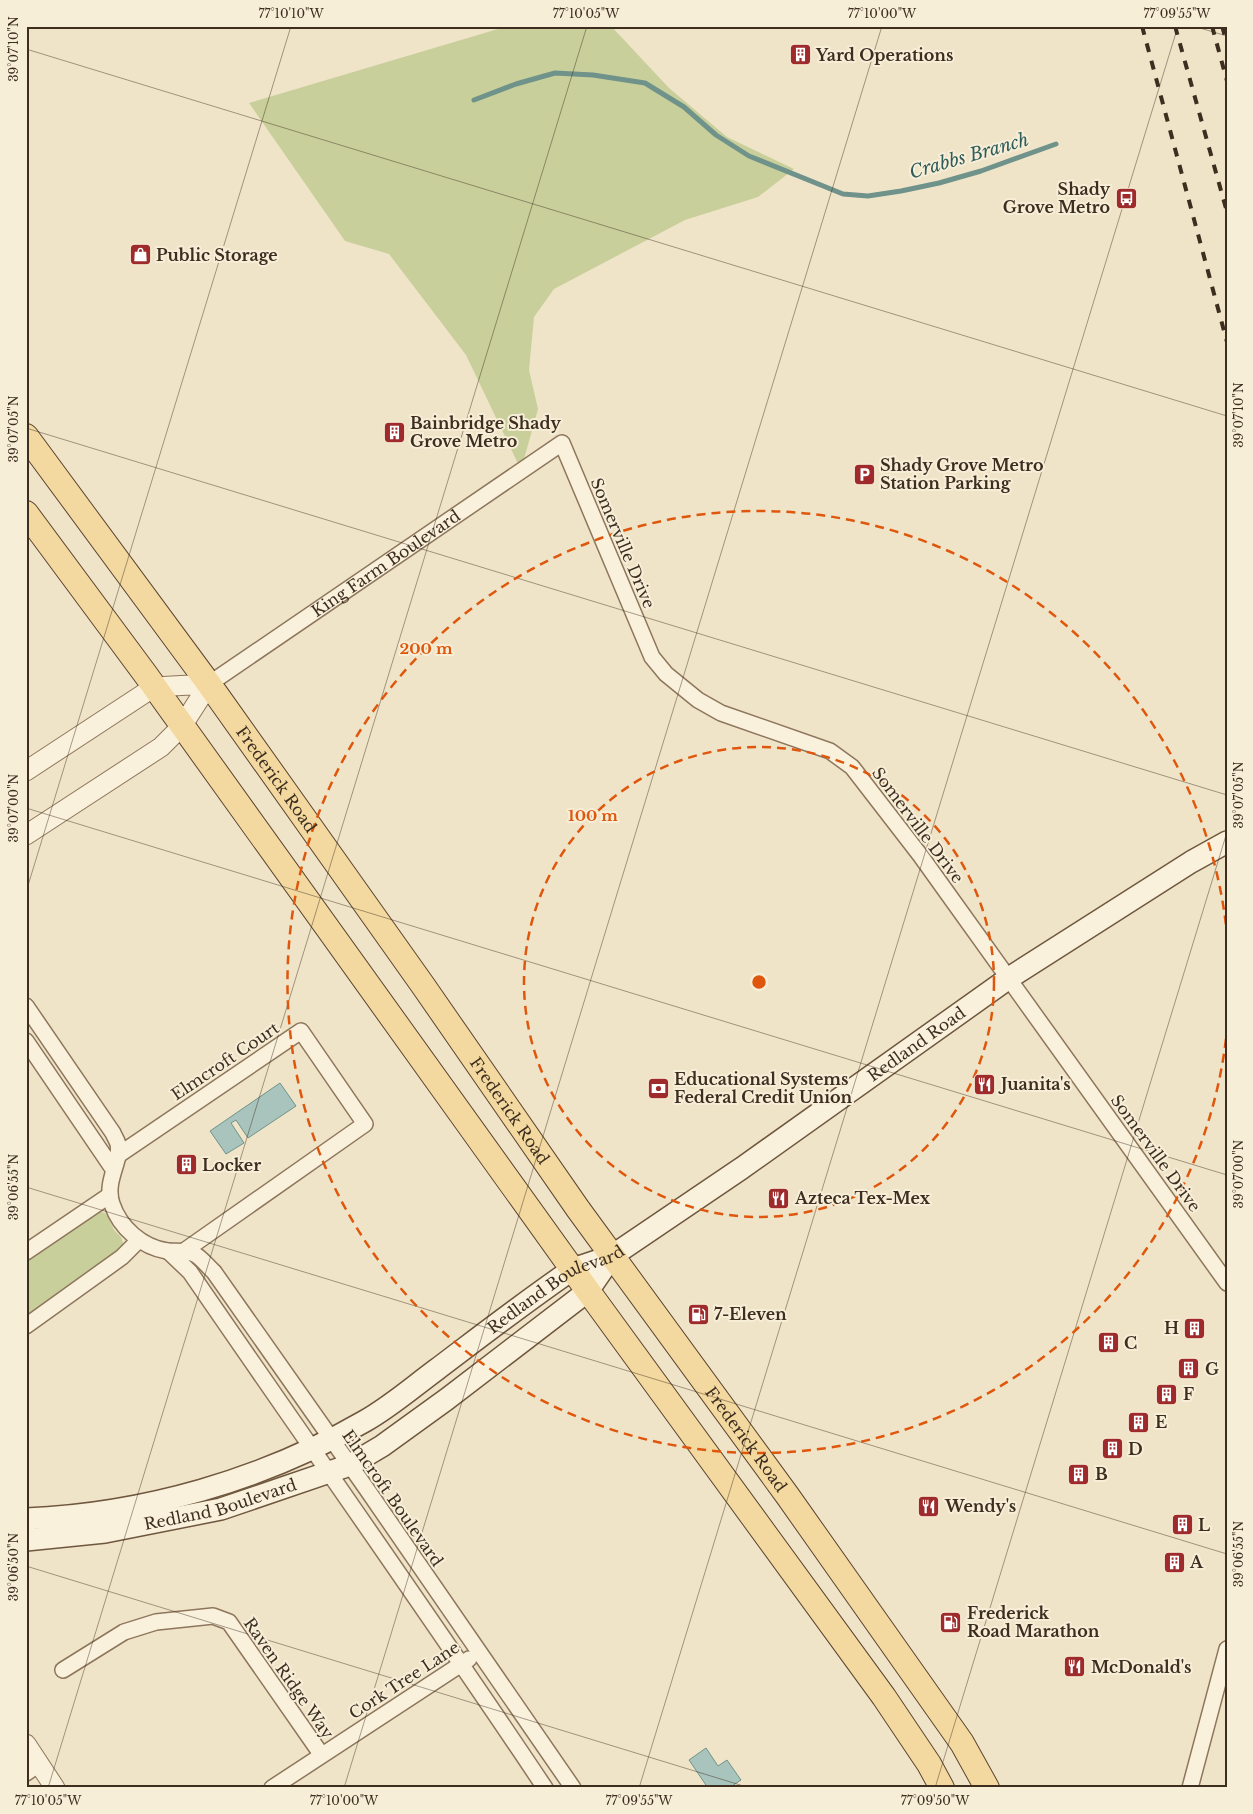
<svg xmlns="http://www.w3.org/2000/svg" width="1253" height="1814" viewBox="0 0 1253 1814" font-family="'Libre Baskerville',serif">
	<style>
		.green { fill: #c9cf9b }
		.water { fill: #a9c4bc; stroke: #6f938a }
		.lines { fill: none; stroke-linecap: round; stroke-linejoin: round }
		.stream { stroke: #6f938a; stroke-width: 5 }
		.minor-casing { stroke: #8d765c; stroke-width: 18 }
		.tertiary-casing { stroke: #8d765c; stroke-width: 21 }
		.secondary-casing { stroke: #6f573f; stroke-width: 24 }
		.primary-casing { stroke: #5b4430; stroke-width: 26 }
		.minor { stroke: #faf1dc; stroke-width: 15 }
		.tertiary { stroke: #faf1dc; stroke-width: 19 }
		.secondary { stroke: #faf1dc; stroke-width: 21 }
		.primary { stroke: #f3d9a0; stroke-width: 24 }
		.rail { stroke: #3d2e20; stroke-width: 4; stroke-dasharray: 9 9; stroke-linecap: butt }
		.ticks { fill: none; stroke: #3d2e20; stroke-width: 1; stroke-opacity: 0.45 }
		.ring { fill: none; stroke: #df570d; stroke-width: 2.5; stroke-dasharray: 9 6 }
		.labels { text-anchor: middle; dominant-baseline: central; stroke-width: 4; stroke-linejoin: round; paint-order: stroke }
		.poi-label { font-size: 16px; font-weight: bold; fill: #3d2e20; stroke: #f7eed8; text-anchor: start }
		.street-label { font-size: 16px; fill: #3d2e20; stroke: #f7eed8 }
		.water-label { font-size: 18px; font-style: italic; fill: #2f5d5a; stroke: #f7eed8 }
		.centre { fill: #df570d; stroke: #f7eed8; stroke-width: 2.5 }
		.ring-label { font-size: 15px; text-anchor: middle; font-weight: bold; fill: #df570d; stroke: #f7eed8; stroke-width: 4; stroke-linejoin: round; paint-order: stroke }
		.neatline { fill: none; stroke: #3d2e20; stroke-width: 2 }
		.ticks-label { font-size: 12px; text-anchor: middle; fill: #3d2e20 }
	</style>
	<rect width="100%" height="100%" fill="#f0e4c8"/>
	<path class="green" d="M508 26H611L669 88 727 137 794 169 758 197 685 220 554 289 534 317 529 370 538 409 521 470 466 355 389 254 345 241 249 103Z
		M98 1211 105 1213 108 1217 114 1230 121 1237 123 1243V1248L26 1317V1259Z"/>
	<path class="water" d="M280 1083 296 1106 248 1138 236 1120 231 1123 244 1143 226 1154 210 1131Z
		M706 1748 718 1766 727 1760 741 1780 732 1786 733 1788H708L689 1760Z"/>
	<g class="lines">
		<path class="stream" d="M474 100 516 84 555 73 593 75 645 83 684 107 716 135 749 156 843 194 868 196 901 191 939 183 981 171 1056 144"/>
		<defs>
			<g id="minor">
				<path id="s1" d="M209 684 562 443 652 657 666 674 698 700 721 713 830 751 852 767 920 855 1227 1283"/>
				<path d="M26 1006 113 1133C114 1136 117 1140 118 1144 122 1161 104 1181 112 1204 120 1228 142 1247 167 1251 176 1252 185 1250 194 1254 201 1257 208 1267 214 1272L366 1488 573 1788"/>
				<path d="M26 1041 113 1169"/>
				<path d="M117 1156 301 1031 365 1124 184 1251"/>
				<path d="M168 1251 190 1272C308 1444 429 1614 545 1788"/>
				<path d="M26 1252 110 1195"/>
				<path d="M26 1326 122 1257 139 1240"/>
				<path d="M63 1670 124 1632 156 1622 213 1616 229 1622 321 1754"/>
				<path d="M26 1773 39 1764"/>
				<path d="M272 1788 469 1659"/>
				<path d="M1190 1788 1227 1649"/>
			</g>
			<path id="tertiary" d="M26 771 154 687 209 684
				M26 835 161 747 182 726 209 684
				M26 1744 55 1788"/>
			<g id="secondary">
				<path id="s2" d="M26 1519C144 1514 263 1480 365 1421 390 1407 413 1387 436 1370 481 1336 526 1301 573 1269L612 1256 742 1168 1009 978 1191 862 1227 842"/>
				<path id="s3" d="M26 1540 105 1532 221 1509 350 1465 382 1446 447 1399 588 1291 612 1256"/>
			</g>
			<g id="primary">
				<path id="s4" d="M26 436 209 684 422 984 578 1209 787 1495 962 1743 987 1788"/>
				<path d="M26 513 146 675 588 1291 884 1697 929 1764 942 1788"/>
			</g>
		</defs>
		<use href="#minor" class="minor-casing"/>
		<use href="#tertiary" class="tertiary-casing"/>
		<use href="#secondary" class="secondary-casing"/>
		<use href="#primary" class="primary-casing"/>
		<use href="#minor" class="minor"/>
		<use href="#tertiary" class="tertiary"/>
		<use href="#secondary" class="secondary"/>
		<use href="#primary" class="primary"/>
		<path class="rail" d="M1142 26 1227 342
			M1175 26 1227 212
			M1212 26 1227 81
			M1222 26 1227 43"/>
	</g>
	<path class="ticks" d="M1193 26 1227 36M26 49 1227 416M26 428 1227 795M26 808 1227 1175M26 892 291 26M26 1187 1227 1554M26 1566 750 1788M48 1788 587 26M344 1788 882 26M639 1788 1178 26M935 1788 1227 832"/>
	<g class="ring">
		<circle cx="759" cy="982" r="235"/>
		<path d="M1226 1039A471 471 0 1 1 1226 925"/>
	</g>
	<defs>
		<symbol id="building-square" viewBox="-11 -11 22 22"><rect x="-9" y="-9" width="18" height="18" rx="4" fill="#9e2a2b" stroke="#f7eed8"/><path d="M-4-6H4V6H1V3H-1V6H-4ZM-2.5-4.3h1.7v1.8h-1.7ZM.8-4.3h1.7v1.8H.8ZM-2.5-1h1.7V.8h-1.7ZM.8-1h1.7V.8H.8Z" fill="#fff"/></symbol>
		<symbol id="bus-square" viewBox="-11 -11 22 22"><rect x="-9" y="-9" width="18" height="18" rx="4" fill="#9e2a2b" stroke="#f7eed8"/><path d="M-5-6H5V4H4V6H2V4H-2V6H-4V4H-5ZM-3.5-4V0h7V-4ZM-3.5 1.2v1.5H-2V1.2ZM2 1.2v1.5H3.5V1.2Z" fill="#fff"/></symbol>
		<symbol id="shop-square" viewBox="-11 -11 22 22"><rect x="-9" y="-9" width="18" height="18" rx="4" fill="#9e2a2b" stroke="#f7eed8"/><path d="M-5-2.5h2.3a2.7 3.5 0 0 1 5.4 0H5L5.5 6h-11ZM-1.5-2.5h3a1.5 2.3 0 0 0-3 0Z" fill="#fff"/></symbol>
		<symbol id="parking-square" viewBox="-11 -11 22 22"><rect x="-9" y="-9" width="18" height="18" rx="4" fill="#9e2a2b" stroke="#f7eed8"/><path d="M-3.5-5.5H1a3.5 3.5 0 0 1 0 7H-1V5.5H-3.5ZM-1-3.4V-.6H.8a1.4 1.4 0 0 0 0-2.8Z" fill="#fff"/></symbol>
		<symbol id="restaurant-square" viewBox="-11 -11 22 22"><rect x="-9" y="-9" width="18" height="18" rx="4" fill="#9e2a2b" stroke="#f7eed8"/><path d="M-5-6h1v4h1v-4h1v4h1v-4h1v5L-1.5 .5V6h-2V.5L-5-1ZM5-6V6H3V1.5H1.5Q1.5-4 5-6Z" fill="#fff"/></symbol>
		<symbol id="bank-square" viewBox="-11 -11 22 22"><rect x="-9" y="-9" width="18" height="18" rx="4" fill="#9e2a2b" stroke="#f7eed8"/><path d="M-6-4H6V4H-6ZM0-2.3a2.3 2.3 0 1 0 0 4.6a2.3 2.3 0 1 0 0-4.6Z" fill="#fff"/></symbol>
		<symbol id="fuel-square" viewBox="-11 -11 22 22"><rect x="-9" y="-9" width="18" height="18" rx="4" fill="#9e2a2b" stroke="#f7eed8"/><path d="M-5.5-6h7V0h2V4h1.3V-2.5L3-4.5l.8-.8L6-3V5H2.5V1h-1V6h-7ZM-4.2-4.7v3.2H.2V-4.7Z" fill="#fff"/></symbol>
	</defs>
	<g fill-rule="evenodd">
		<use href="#building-square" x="788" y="42" width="25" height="25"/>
		<use href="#bus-square" x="1114" y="186" width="25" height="25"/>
		<use href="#shop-square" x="128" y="242" width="25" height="25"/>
		<use href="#building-square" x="382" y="420" width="25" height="25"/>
		<use href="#parking-square" x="852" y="462" width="25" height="25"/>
		<use href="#restaurant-square" x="972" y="1072" width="25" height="25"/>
		<use href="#bank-square" x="646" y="1076" width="25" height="25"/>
		<use href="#building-square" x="174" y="1152" width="25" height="25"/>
		<use href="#restaurant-square" x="766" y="1186" width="25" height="25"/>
		<use href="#fuel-square" x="686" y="1302" width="25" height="25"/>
		<use href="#building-square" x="1182" y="1316" width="25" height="25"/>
		<use href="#building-square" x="1096" y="1330" width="25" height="25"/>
		<use href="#building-square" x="1176" y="1356" width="25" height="25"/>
		<use href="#building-square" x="1154" y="1382" width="25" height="25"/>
		<use href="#building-square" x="1126" y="1410" width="25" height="25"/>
		<use href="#building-square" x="1100" y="1436" width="25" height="25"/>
		<use href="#building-square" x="1066" y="1462" width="25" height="25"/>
		<use href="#restaurant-square" x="916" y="1494" width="25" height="25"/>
		<use href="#building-square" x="1170" y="1512" width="25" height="25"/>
		<use href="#building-square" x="1162" y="1550" width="25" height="25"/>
		<use href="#fuel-square" x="938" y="1610" width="25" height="25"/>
		<use href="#restaurant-square" x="1062" y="1654" width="25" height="25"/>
	</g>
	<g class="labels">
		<g class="poi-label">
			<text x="816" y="55">Yard Operations</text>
			<text x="1110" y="189" text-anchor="end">Shady<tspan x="1110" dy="18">Grove Metro</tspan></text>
			<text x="156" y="255">Public Storage</text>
			<text x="410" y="423">Bainbridge Shady<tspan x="410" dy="18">Grove Metro</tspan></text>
			<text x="880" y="465">Shady Grove Metro<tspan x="880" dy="18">Station Parking</tspan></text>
			<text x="674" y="1079">Educational Systems<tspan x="674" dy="18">Federal Credit Union</tspan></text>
			<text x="1001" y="1084">Juanita's</text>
			<text x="202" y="1165">Locker</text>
			<text x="795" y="1198">Azteca Tex-Mex</text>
			<text x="714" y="1314">7-Eleven</text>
			<text x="1179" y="1328" text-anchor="end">H</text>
			<text x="1124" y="1343">C</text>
			<text x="1205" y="1369">G</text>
			<text x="1183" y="1394">F</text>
			<text x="1155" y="1422">E</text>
			<text x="1128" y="1449">D</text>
			<text x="1095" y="1474">B</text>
			<text x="945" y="1506">Wendy's</text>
			<text x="1198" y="1525">L</text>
			<text x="1190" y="1562">A</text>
			<text x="967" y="1613">Frederick<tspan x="967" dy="18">Road Marathon</tspan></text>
			<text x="1091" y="1667">McDonald's</text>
		</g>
		<g class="street-label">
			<text transform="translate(623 543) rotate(67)">Somerville Drive</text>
			<text stroke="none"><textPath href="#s1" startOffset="214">King Farm Boulevard</textPath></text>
			<text stroke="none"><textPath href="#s4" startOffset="425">Frederick Road</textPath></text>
			<text transform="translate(918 825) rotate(53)">Somerville Drive</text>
			<text stroke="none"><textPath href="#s2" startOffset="1026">Redland Road</textPath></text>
			<text transform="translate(225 1061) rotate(-34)">Elmcroft Court</text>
			<text stroke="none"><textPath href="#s4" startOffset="830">Frederick Road</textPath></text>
			<text transform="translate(1156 1153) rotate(54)">Somerville Drive</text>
			<text stroke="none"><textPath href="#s2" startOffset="589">Redland Boulevard</textPath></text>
			<text stroke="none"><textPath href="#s4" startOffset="1235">Frederick Road</textPath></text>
			<text transform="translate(393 1498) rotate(55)">Elmcroft Boulevard</text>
			<text stroke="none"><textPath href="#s3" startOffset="198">Redland Boulevard</textPath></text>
			<text transform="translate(289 1678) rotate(55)">Raven Ridge Way</text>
			<text transform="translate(404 1680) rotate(-33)">Cork Tree Lane</text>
		</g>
		<g class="water-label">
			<text transform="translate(969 156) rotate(-16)">Crabbs Branch</text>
		</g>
	</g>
	<circle cx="759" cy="982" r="8" class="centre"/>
	<g class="ring-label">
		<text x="426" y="654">200 m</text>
		<text x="593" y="821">100 m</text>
	</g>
	<rect width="1253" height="1814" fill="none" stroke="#f7eed8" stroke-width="55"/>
	<rect x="28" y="28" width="1198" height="1758" class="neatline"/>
	<g class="ticks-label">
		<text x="291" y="18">77°10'10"W</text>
		<text x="586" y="18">77°10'05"W</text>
		<text x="882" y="18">77°10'00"W</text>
		<text x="1177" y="18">77°09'55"W</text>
		<text transform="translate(14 49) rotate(-90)" y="4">39°07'10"N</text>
		<text transform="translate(1239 415) rotate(-90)" y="4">39°07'10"N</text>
		<text transform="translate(14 429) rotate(-90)" y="4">39°07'05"N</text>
		<text transform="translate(1239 795) rotate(-90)" y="4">39°07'05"N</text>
		<text transform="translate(14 808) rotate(-90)" y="4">39°07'00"N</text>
		<text transform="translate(1239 1174) rotate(-90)" y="4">39°07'00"N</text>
		<text transform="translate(14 1187) rotate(-90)" y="4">39°06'55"N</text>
		<text transform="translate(1239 1554) rotate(-90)" y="4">39°06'55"N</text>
		<text transform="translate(14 1567) rotate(-90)" y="4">39°06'50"N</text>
		<text x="48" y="1805">77°10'05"W</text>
		<text x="344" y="1805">77°10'00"W</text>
		<text x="639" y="1805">77°09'55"W</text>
		<text x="935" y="1805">77°09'50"W</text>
	</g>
</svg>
